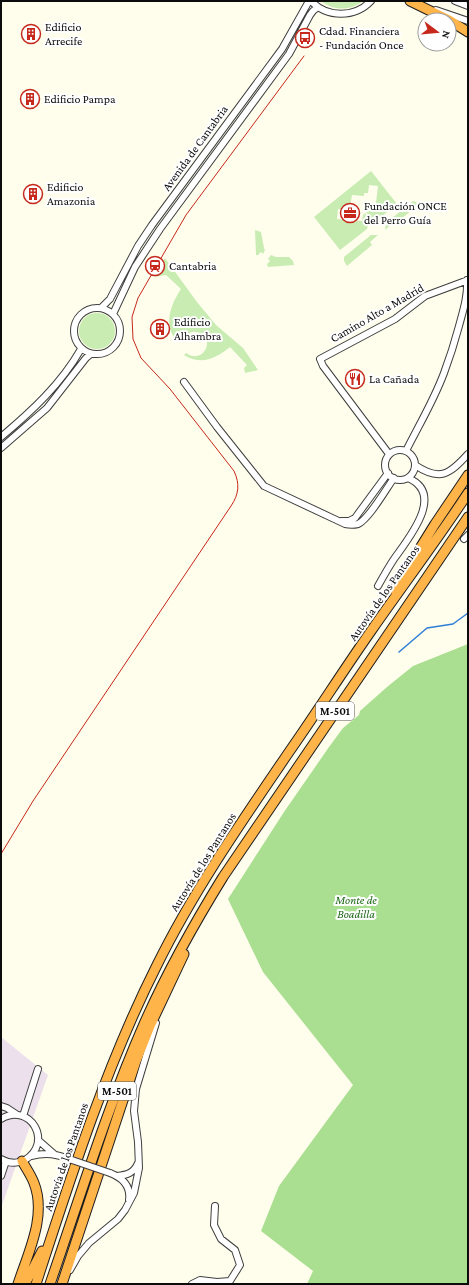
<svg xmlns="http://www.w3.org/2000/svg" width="469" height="1285" viewBox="0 0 469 1285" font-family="'Crimson Pro',serif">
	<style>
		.industrial { fill: #ece0ec }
		.green { fill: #c9ecb3 }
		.forest { fill: #aade91 }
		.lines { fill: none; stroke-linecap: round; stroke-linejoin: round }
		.stream { stroke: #2e7ed7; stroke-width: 1.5 }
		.minor-casing { stroke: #3f3f3f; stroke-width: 8 }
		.highway-casing { stroke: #1d1d1d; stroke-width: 11 }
		.minor { stroke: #fff; stroke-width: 6 }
		.highway { stroke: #ffb44a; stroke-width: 9 }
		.tram { stroke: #c6281b; stroke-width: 1 }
		.minor-bridge-casing { stroke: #3f3f3f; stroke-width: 8; stroke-linecap: butt }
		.minor-bridge { stroke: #fff; stroke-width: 6 }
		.labels { text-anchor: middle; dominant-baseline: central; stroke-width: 4; stroke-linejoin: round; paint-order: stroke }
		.shield { fill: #fff; stroke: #555; stroke-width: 1 }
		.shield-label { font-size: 11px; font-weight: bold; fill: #0c0c0c }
		.poi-label { font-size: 12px; fill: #0c0c0c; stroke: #fff; text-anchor: start }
		.street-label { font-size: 12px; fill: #0c0c0c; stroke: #fff }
		.park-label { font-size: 12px; font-style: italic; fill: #1f6818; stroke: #fff }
	</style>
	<rect width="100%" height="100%" fill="#fffeec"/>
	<path class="industrial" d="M1 1037 48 1075 1 1208Z"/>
	<path class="green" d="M321 1H363C351 11 333 11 321 1Z
		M371 171 397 204 381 217 376 216 371 218 366 212 368 210 375 211 378 186 369 185 368 193H364V196L352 195 350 207H347L346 210 338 209 337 219 362 221 363 215 365 213 369 219 367 229 340 250 314 217Z
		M413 201 416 202 418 205 395 224 393 223 385 230 386 223Z
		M255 230 261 232 264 248 265 250 263 254 261 252 258 255H256Z
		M371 235H378L370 242 372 245 347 266 344 261V257Z
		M271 255 276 257H289L293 261 294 265 268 267 267 264 270 261 268 259Z
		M165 258 197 302 216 325 243 348 258 370 245 373 244 368 247 365 230 347C216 358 202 366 184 355L186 353C205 366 217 335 196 332 189 331 187 336 184 341L178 337 176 340C163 324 171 304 181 289L166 275 154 277Z
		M79 331a18 18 0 1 1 36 0a18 18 0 1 1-36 0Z"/>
	<path class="forest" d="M468 644V1284H307L313 1271 261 1231 279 1186 353 1085 263 972 228 899 284 812 329 747 343 728 359 715 360 711 387 687 413 666Z"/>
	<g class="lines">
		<path class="stream" d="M399 652 427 628 453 624 468 613"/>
		<defs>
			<path id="minor" d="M311 1C327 18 355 18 371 1
				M455 1 468 6
				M436 10 468 21
				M74 331a23 23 0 1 1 46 0a23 23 0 1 1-46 0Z
				M101 308 110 299 138 246 152 225 282 49 309 1
				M113 314 135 267 160 229 289 54 310 15 313 11 318 7
				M184 382 217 427 264 486 345 524C350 525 354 525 358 524 369 519 386 489 394 478
				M1 437C32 411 61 384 81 349
				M1 448 47 408 86 358 91 354
				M385 465a15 15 0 1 1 30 0a15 15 0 1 1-30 0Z
				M406 451C419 425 434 400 444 373 450 357 455 341 459 326 463 311 468 296 467 280
				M389 454 323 366 320 359 395 319 425 296 468 280
				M415 465C440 482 450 474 468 454
				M341 521H349L355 518 388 473
				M464 539 468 535
				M378 586C383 577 388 568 394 559 408 539 446 494 408 478
				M1 1106 7 1108 16 1114
				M23 1116 38 1069
				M1 1119C30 1102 54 1142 25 1160 17 1164 8 1163 1 1159
				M38 1140 54 1154
				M31 1156C47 1152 56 1154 72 1160
				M110 1173C123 1178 131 1186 129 1200
				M1 1176 6 1161
				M117 1176C127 1175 134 1173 138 1163
				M70 1270 78 1256 89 1243 118 1219 125 1210 134 1193 139 1168 138 1142 134 1111 136 1089 156 1023
				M192 1284 200 1280 217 1282 230 1281 240 1265 235 1250 221 1239 214 1225 215 1206"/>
			<path id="highway" d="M410 1 449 20 468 32
				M394 590 435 524 468 475
				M18 1284C28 1253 47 1216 34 1183 31 1175 26 1168 22 1161
				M25 1284 42 1251
				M36 1284C71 1176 106 1066 157 965 194 890 242 821 289 752 317 712 343 671 371 631 403 585 437 540 468 493
				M50 1284C80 1197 107 1108 144 1024 167 972 194 924 223 877L468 517
				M62 1284 136 1061 150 1026 184 954"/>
		</defs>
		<use href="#minor" class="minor-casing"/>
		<use href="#highway" class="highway-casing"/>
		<use href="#minor" class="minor"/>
		<use href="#highway" class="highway"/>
		<path class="tram" d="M1 854 33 801 231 506C239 494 240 484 234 471L170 389 141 358 133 339 132 317 138 298 186 215 304 56"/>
		<defs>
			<path id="minor-bridge" d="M72 1160 110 1173"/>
		</defs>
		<use href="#minor-bridge" class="minor-bridge-casing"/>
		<use href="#minor-bridge" class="minor-bridge"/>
	</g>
	<defs>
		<symbol id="building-ring" viewBox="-11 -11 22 22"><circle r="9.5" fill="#fff" stroke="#c6281b" stroke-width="1.5"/><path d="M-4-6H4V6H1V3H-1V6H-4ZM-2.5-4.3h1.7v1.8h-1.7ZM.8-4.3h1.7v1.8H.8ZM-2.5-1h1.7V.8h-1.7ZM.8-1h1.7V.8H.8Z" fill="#c6281b"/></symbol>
		<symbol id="bus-ring" viewBox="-11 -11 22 22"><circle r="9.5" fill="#fff" stroke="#c6281b" stroke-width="1.5"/><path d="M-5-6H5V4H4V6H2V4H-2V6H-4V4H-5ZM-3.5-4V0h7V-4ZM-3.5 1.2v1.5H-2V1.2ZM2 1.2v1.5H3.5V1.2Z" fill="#c6281b"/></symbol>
		<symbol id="office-ring" viewBox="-11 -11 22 22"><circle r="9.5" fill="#fff" stroke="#c6281b" stroke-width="1.5"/><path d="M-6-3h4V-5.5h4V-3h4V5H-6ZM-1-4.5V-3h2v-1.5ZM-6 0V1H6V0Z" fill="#c6281b"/></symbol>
		<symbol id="station-ring" viewBox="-11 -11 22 22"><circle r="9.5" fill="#fff" stroke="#c6281b" stroke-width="1.5"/><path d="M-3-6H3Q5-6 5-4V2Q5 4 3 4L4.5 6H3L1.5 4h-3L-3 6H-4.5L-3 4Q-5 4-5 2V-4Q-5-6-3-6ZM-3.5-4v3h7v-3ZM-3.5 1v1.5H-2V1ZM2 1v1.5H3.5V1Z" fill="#c6281b"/></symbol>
		<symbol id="restaurant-ring" viewBox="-11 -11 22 22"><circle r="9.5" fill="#fff" stroke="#c6281b" stroke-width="1.5"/><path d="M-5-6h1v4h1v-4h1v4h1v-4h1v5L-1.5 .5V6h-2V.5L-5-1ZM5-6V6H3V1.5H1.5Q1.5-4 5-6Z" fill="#c6281b"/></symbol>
	</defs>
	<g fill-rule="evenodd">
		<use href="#building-ring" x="20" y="23" width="22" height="22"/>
		<use href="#bus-ring" x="294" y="27" width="22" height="22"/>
		<use href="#building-ring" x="19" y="88" width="22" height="22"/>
		<use href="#building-ring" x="22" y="183" width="22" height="22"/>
		<use href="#office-ring" x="339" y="202" width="22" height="22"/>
		<use href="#station-ring" x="144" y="255" width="22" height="22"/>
		<use href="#building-ring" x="149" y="318" width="22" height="22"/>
		<use href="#restaurant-ring" x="344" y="368" width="22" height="22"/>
	</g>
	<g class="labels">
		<g class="shield">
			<rect x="316" y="702" width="38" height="18" rx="3"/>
			<rect x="98" y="1082" width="38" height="18" rx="3"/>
		</g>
		<g class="shield-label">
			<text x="335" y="711">M-501</text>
			<text x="117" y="1091">M-501</text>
		</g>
		<g class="poi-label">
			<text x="45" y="27">Edificio<tspan x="45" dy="14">Arrecife</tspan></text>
			<text x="319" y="31">Cdad. Financiera<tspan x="319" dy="14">- Fundación Once</tspan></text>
			<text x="44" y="99">Edificio Pampa</text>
			<text x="47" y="187">Edificio<tspan x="47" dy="14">Amazonia</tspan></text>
			<text x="364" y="206">Fundación ONCE<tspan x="364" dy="14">del Perro Guía</tspan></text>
			<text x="169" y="266">Cantabria</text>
			<text x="174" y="322">Edificio<tspan x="174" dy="14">Alhambra</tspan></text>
			<text x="369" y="379">La Cañada</text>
		</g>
		<g class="street-label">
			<text transform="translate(195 148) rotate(-54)">Avenida de Cantabria</text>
			<text transform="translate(377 313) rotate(-30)">Camino Alto a Madrid</text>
			<text transform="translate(384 593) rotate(-55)">Autovía de los Pantanos</text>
			<text transform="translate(203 862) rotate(-58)">Autovía de los Pantanos</text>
			<text transform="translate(66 1157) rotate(-71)">Autovía de los Pantanos</text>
		</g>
		<g class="park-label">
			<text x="356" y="900">Monte de<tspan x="356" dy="14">Boadilla</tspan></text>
		</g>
	</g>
	<rect width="469" height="1285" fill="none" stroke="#0c0c0c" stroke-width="4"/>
	<g transform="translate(437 32) rotate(106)"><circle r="19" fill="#ffffff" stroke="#9e9e9e"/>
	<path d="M0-3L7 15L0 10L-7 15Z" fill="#c6281b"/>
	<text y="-6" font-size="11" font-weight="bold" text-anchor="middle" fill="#0c0c0c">N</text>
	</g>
</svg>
